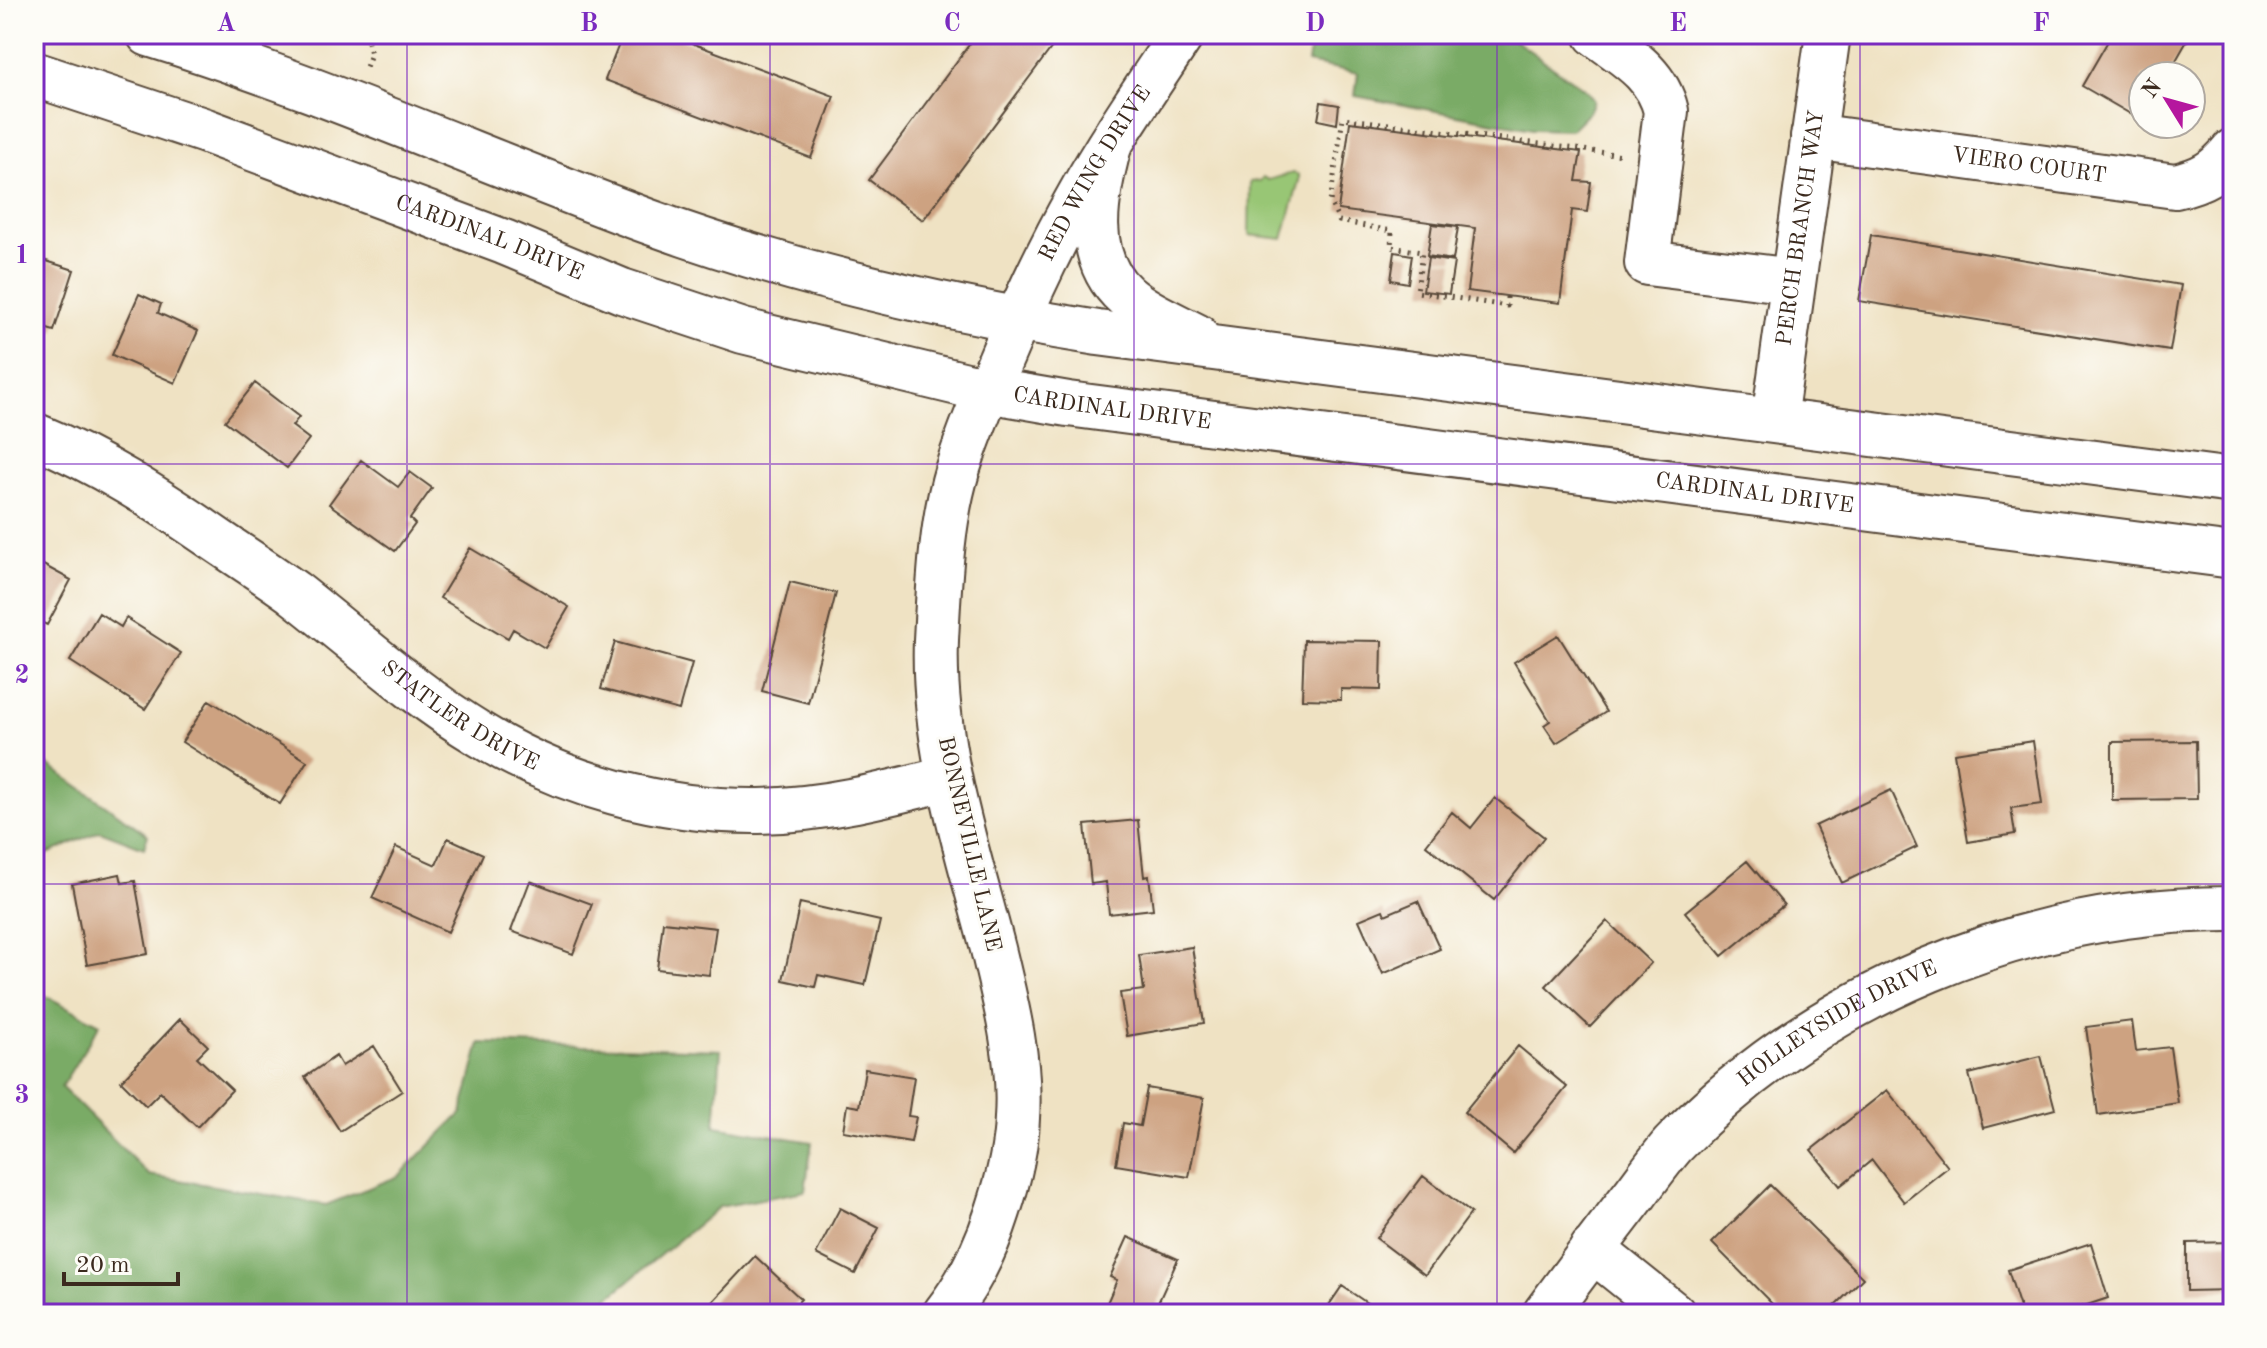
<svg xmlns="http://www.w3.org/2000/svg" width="2267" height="1348" viewBox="0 0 2267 1348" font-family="'Old Standard TT',serif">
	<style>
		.green { fill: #98c675; stroke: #6a784a; stroke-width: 2 }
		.forest { fill: #7aab66; stroke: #5a6a42; stroke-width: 2 }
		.building { fill: #cda281 }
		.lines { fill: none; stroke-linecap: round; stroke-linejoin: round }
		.minor-casing { stroke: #564637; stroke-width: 48 }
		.major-casing { stroke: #564637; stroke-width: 48 }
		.path { stroke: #564637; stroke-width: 5; stroke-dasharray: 2 6; stroke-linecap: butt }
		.minor { stroke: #fff; stroke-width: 44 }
		.major { stroke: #fff; stroke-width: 44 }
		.grid { fill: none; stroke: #7b2cbf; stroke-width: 2; stroke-opacity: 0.55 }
		.labels { text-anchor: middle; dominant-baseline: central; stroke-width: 6; stroke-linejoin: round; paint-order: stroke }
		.street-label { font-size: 22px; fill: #3b2a1e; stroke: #fdfcf7 }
		.neatline { fill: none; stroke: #7b2cbf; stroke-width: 3 }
		.grid-label { font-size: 26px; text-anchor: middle; font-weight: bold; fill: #7b2cbf }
	</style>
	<rect width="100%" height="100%" fill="#fdfcf7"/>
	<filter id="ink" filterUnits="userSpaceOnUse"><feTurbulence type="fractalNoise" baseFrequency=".0125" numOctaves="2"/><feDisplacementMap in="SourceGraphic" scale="16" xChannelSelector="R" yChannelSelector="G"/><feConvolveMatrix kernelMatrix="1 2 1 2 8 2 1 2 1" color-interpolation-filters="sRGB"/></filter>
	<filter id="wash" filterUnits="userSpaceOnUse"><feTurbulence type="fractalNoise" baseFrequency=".006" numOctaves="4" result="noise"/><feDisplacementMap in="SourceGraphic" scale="32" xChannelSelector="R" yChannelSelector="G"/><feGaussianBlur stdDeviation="1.8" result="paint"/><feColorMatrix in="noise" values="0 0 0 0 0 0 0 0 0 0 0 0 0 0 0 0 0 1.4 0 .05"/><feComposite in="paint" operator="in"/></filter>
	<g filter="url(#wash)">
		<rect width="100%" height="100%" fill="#efe2c3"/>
		<path class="green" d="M1293 173 1299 175V181L1283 239 1249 235 1250 182 1260 181 1263 177 1268 180Z"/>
		<path class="forest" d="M1312 34H1506L1587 91 1594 101 1589 112 1571 130 1532 129 1355 96 1358 73 1308 63Z
			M34 755 148 835 144 848 100 831 34 860Z
			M34 982 36 991 100 1024 61 1087 149 1175 326 1205 399 1176 462 1113 480 1043 721 1050 715 1126 812 1142 805 1191 719 1207 603 1302 592 1314H44L34 1274Z"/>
		<g id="blocks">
			<path class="building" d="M623 34H667L834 96 811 158 605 80Z
				M977 34H1043L1055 43 923 220 869 180Z
				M2112 34H2191L2167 76H2143L2141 120 2082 86Z
				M1321 102 1339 105 1337 124 1318 120Z
				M1350 122 1581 152 1576 181 1591 182 1587 212 1572 210 1560 303 1467 291 1475 228 1338 210Z
				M1432 224 1458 227 1453 260 1427 256Z
				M1871 235 2181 285 2170 351 1859 301Z
				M1395 252 1412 255 1408 283 1391 280Z
				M34 257 74 270 54 331 34 325Z
				M1428 258 1454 262 1449 294 1423 291Z
				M139 294 161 304 158 313 198 331 175 383 112 355Z
				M255 383 299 417 292 426 309 439 287 468 225 421Z
				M361 460 398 487 410 472 432 488 410 519 415 524 395 551 329 504Z
				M470 548 569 607 545 648 513 629 508 638 440 598Z
				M34 560 71 580 47 625 34 619Z
				M790 582 836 593 808 703 762 691Z
				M99 613 121 627 126 618 181 653 145 709 70 661Z
				M1558 635 1606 712 1556 743 1544 725 1550 721 1514 662Z
				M1304 640 1382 641 1381 690 1341 689V700L1302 699Z
				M615 642 692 663 679 710 601 689Z
				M209 700 307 761 280 804 182 742Z
				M2033 741 2042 804 2011 808 2015 834 1968 842 1954 753Z
				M2196 741 2197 799 2112 800V742Z
				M1891 790 1917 847 1842 883 1815 826Z
				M1495 798 1544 837 1494 900 1426 845 1452 812 1471 828Z
				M1138 820 1144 877 1149 876 1153 909 1109 914 1106 882 1091 884 1085 825Z
				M448 838 483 854 448 932 372 898 396 847 436 865Z
				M1747 861 1784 905 1722 956 1685 912Z
				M120 874 122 883 135 881 148 954 87 965 72 884Z
				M530 881 592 904 573 954 511 931Z
				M1418 901 1440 949 1383 974 1359 920 1383 910 1385 915Z
				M800 903 880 921 865 985 818 975 815 987 783 980Z
				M1607 921 1651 963 1590 1027 1546 986Z
				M663 922 716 928 709 975 657 969Z
				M1192 947 1204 1023 1127 1036 1120 993 1144 990 1139 955Z
				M180 1019 208 1046 197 1057 232 1090 197 1127 160 1092 146 1106 121 1081Z
				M2132 1021 2136 1051 2170 1047 2178 1103 2098 1115 2086 1027Z
				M374 1046 402 1091 340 1131 305 1077 336 1056 342 1066Z
				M1518 1046 1567 1087 1513 1153 1464 1112Z
				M2041 1056 2055 1109 1983 1128 1969 1074Z
				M865 1069 914 1077 908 1116 916 1117 911 1142 843 1131 847 1105 859 1107Z
				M1147 1088 1204 1098 1189 1177 1116 1165 1123 1123 1140 1126Z
				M1887 1090 1948 1167 1904 1202 1872 1160 1840 1186 1811 1150Z
				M1423 1176 1471 1213 1425 1275 1376 1238Z
				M1770 1185 1863 1278 1827 1314H1782L1712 1243Z
				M840 1208 879 1228 855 1274 816 1254Z
				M1128 1237 1178 1259 1153 1314H1132L1107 1303 1117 1280 1110 1277Z
				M2233 1242V1290L2187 1291V1243Z
				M2091 1243 2108 1298 2060 1314H2022L2008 1270Z
				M755 1256 801 1299 787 1314H701Z
				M1342 1286 1383 1314H1323Z"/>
		</g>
	</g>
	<g filter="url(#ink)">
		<use href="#blocks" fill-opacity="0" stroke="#564637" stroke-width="2"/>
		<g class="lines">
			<defs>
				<g id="minor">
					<path d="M1596 34C1626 56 1657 73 1666 111L1647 263 1793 281"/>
					<path id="s1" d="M1813 136 2175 186C2202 180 2216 172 2233 151"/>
					<path id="s2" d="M1774 420 1828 34"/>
					<path id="s3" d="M34 435C100 462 159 500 218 541 243 558 268 574 293 592 355 640 413 694 481 735 562 785 664 812 759 811 824 810 887 794 949 778"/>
					<path d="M1592 1249 1673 1314"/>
					<path id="s4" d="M945 1314C969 1283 986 1249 998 1211 1008 1181 1016 1150 1017 1118 1021 1061 1006 1003 993 949 967 849 932 745 936 640 939 585 941 524 957 471 969 432 986 393 1002 356 1025 301 1050 247 1079 196 1110 140 1147 87 1182 34"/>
					<path id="s5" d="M1545 1314C1575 1273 1605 1233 1636 1193 1648 1177 1660 1160 1673 1145 1817 994 2024 908 2233 909"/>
				</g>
				<g id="major">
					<path d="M149 34C318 86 480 159 647 221 792 274 945 309 1098 333L2233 481"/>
					<path id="s6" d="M34 74 206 131 504 242 622 291 743 331 987 390 1068 404 2233 556"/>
					<path d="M1109 146C1096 195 1082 257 1126 296 1146 313 1173 324 1196 336"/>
				</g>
			</defs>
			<use href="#minor" class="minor-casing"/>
			<use href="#major" class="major-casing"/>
			<path class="path" d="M366 34 371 54 366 67
				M1507 297V306L1417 292 1422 252 1391 247 1392 231 1339 221 1330 202 1343 118 1622 155"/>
			<use href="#minor" class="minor"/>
			<use href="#major" class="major"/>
		</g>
	</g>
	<path class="grid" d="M407 34V1314M770 34V1314M1134 34V1314M1497 34V1314M1860 34V1314M34 464H2233M34 884H2233"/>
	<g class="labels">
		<g class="street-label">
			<text stroke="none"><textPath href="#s1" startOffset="218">VIERO COURT</textPath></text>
			<text stroke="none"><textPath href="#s4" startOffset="1198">RED WING DRIVE</textPath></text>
			<text stroke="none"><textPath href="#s2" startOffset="194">PERCH BRANCH WAY</textPath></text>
			<text stroke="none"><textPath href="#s6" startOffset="484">CARDINAL DRIVE</textPath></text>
			<text stroke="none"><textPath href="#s6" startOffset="1132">CARDINAL DRIVE</textPath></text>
			<text stroke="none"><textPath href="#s6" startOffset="1780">CARDINAL DRIVE</textPath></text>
			<text stroke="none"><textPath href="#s3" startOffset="512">STATLER DRIVE</textPath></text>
			<text transform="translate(969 844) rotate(77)">BONNEVILLE LANE</text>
			<text stroke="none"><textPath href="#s5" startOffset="418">HOLLEYSIDE DRIVE</textPath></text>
		</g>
	</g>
	<rect width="2267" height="1348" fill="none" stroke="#fdfcf7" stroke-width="88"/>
	<g transform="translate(2167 100) rotate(307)"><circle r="38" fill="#fdfcf7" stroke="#afa8a0" stroke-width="2"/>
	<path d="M0-6L14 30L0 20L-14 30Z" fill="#b5179e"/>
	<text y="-12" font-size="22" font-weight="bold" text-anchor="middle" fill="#3b2a1e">N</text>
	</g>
	<path d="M64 1272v12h114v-12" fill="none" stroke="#3b2a1e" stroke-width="4"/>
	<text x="76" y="1272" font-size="24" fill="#3b2a1e" stroke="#fdfcf7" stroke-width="6" paint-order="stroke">20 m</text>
	<rect x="44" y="44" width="2179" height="1260" class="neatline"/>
	<g class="grid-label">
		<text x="226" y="31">A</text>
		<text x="589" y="31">B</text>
		<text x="952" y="31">C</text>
		<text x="1315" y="31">D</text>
		<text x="1678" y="31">E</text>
		<text x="2041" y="31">F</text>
		<text x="22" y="263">1</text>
		<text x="22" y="683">2</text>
		<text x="22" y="1103">3</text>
	</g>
</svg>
